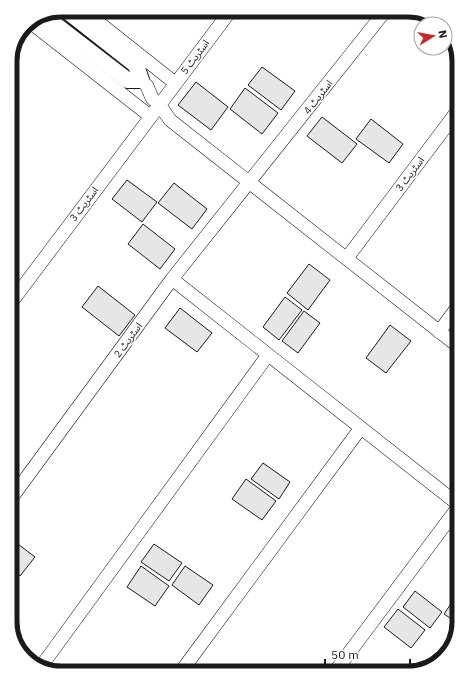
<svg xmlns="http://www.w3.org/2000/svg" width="469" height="683" viewBox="0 0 469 683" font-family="'IBM Plex Sans','Noto Sans Arabic',sans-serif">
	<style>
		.building { fill: #e6e6e6; stroke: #1a1a1a }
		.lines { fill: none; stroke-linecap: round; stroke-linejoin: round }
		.minor-casing { stroke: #1a1a1a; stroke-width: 14 }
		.major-casing { stroke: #1a1a1a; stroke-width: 18 }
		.minor { stroke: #fff; stroke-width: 13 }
		.major { stroke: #fff; stroke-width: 16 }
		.labels { text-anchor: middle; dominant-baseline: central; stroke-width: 3; stroke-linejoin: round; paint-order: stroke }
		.street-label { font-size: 10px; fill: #1a1a1a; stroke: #fff }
		.rim { fill: none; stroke: #1a1a1a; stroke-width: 5 }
	</style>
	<rect width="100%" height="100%" fill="#fff"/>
	<path class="building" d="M262 67 295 91 281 110 248 85Z
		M196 82 228 107 211 130 178 105Z
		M245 88 278 113 262 134 230 109Z
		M322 117 357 144 342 163 307 136Z
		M371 119 403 144 389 163 356 139Z
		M127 180 157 202 142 222 112 199Z
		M174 183 207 209 192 229 158 203Z
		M143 224 175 249 160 269 128 244Z
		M309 264 330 280 308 310 287 293Z
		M98 286 135 315 119 336 82 307Z
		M285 297 302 310 279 340 263 327Z
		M180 308 212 333 197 352 165 328Z
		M304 311 320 323 298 353 282 341Z
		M390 325 411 341 386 373 366 358Z
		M263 463 290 482 279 499 251 479Z
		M246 479 276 501 262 520 232 499Z
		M10 538 35 557 20 576 10 568Z
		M154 544 182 563 169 581 141 562Z
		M141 566 169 586 155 606 127 587Z
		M185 566 213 585 199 605 172 585Z
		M415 591 442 612 430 628 403 607Z
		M459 592V624L444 614Z
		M398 609 425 630 411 648 384 627Z"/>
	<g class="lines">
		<defs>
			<path id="minor" d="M83 10 175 83
				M30 22 150 116
				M141 80 147 86 152 98 161 107 170 120 459 347
				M347 258 459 109
				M172 279 459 505
				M10 304 231 10
				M439 332 459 305
				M10 500 172 279 386 10
				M40 668 268 355
				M180 673 360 429
				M334 673 459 506"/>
			<path id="major" d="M44 16 127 80H141L136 65 66 10"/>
		</defs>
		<use href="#minor" class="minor-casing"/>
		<use href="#major" class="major-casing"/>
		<use href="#minor" class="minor"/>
		<use href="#major" class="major"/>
	</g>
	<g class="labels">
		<g class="street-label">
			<text transform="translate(195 57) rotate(-53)">اسٹریٹ 5</text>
			<text transform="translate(318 97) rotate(-52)">اسٹریٹ 4</text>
			<text transform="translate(410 174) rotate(-53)">اسٹریٹ 3</text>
			<text transform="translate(84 204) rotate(-53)">اسٹریٹ 3</text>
			<text transform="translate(128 340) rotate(-54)">اسٹریٹ 2</text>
		</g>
	</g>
	<path d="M0 0H469V683H0ZM61 17H408A44 44 0 0 1 452 61V622A44 44 0 0 1 408 666H61A44 44 0 0 1 17 622V61A44 44 0 0 1 61 17Z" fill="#fff" fill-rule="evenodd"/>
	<path class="rim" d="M61 17H408A44 44 0 0 1 452 61V622A44 44 0 0 1 408 666H61A44 44 0 0 1 17 622V61A44 44 0 0 1 61 17Z"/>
	<g transform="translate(433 36) rotate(79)"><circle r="19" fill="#ffffff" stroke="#a3a3a3"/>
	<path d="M0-3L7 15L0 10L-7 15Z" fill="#c62828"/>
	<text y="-6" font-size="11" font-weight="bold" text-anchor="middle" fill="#1a1a1a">N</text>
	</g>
	<path d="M325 659v6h85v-6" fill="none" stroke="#1a1a1a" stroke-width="2"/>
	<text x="331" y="659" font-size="12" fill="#1a1a1a" stroke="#ffffff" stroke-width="3" paint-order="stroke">50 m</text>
</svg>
